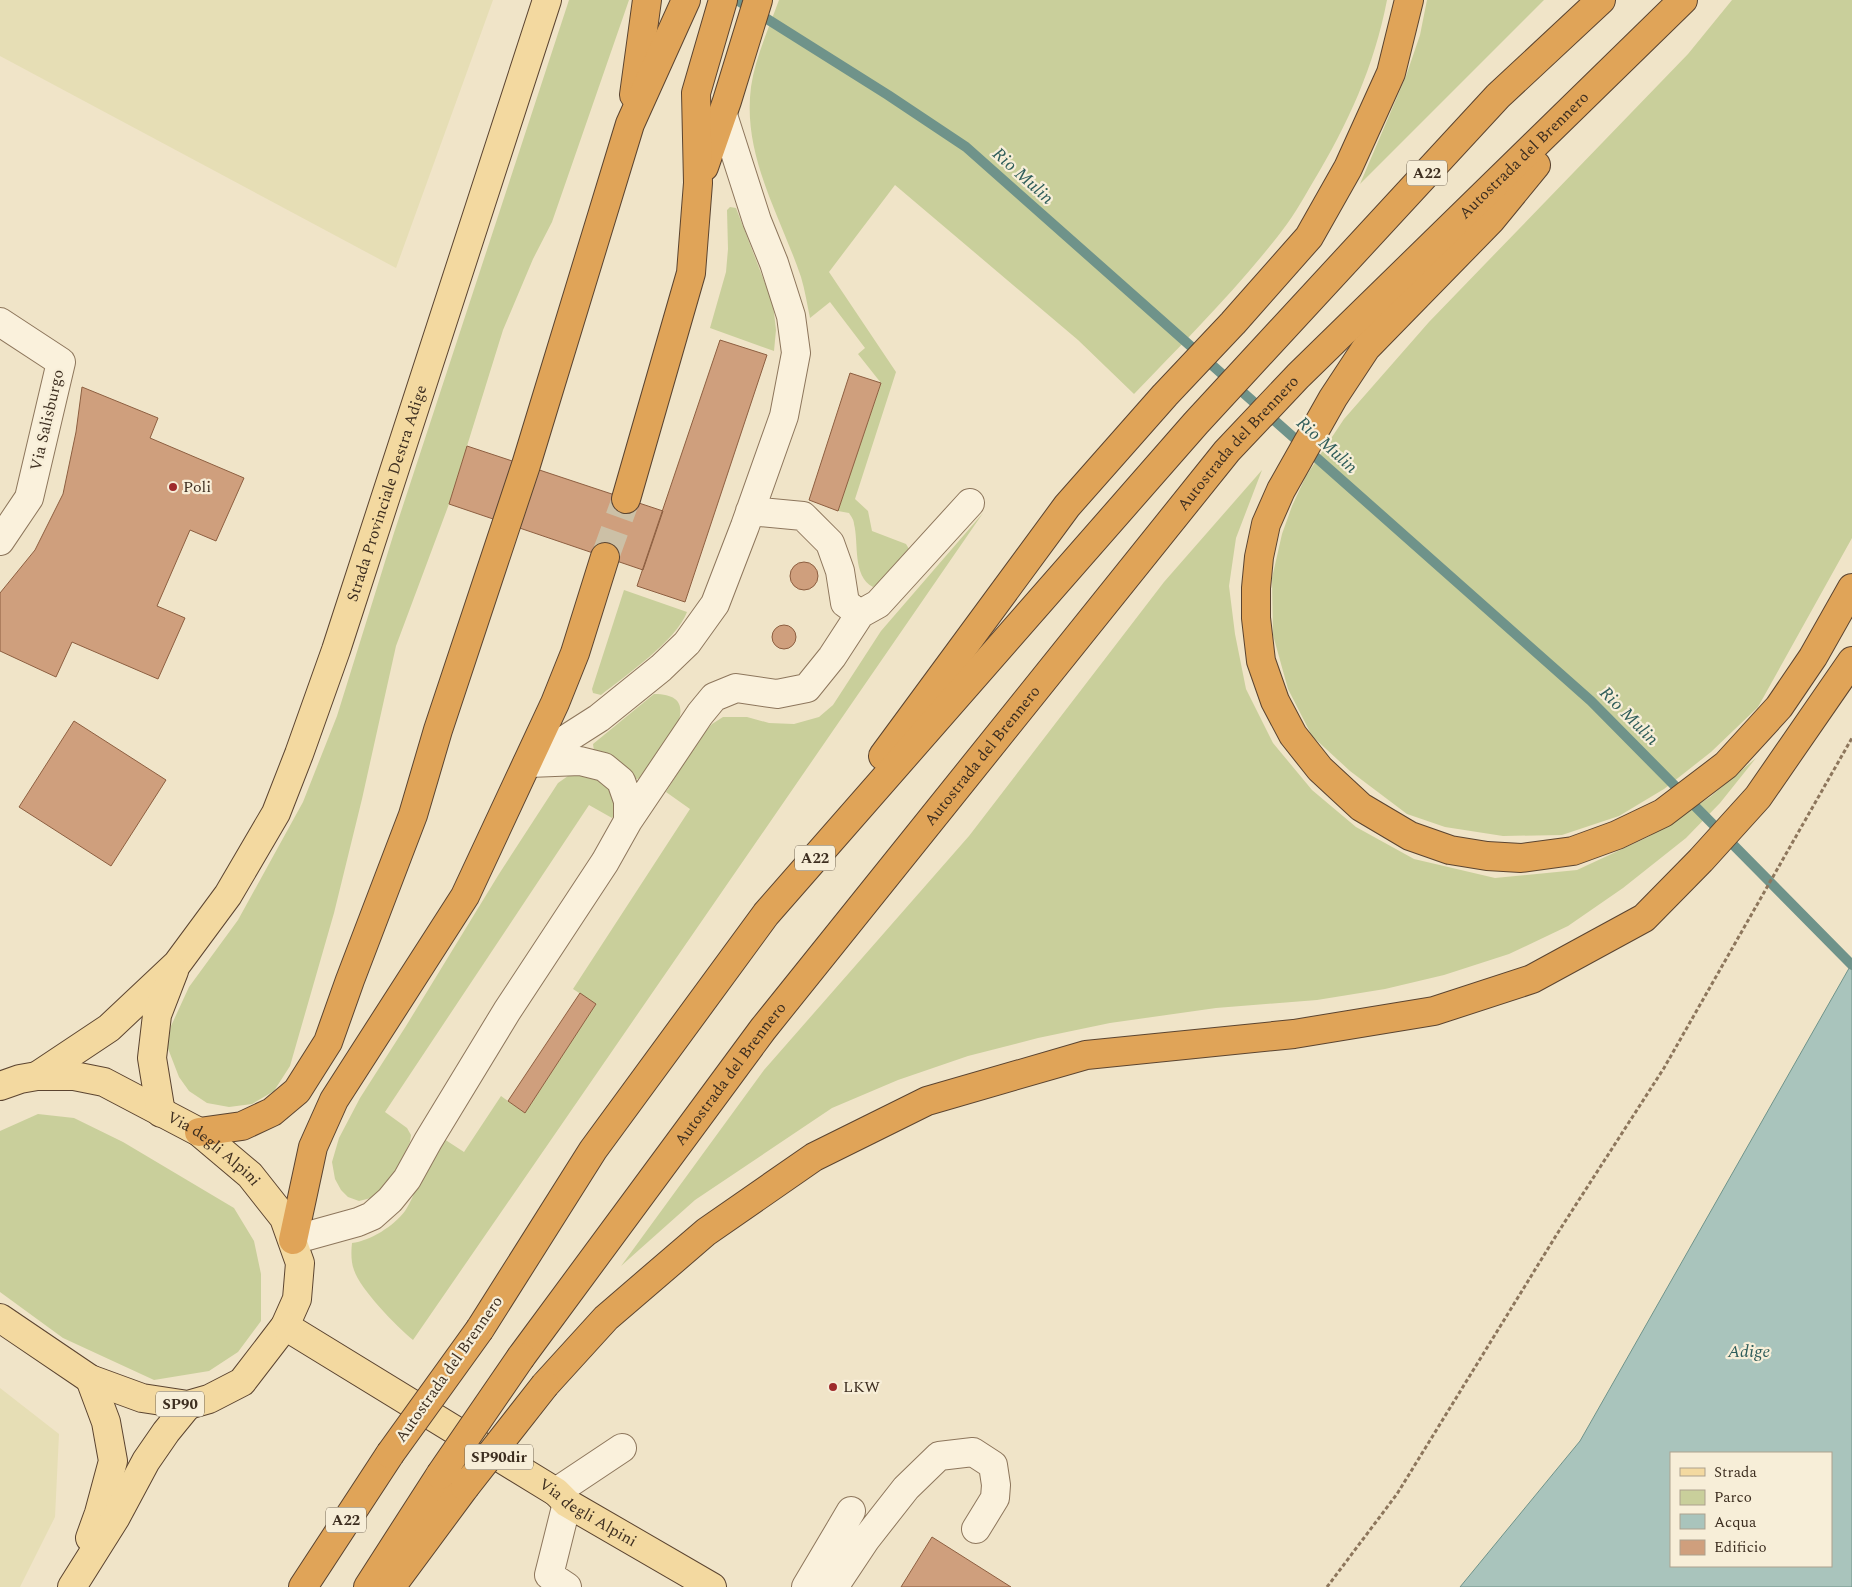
<svg xmlns="http://www.w3.org/2000/svg" width="1852" height="1587" viewBox="0 0 1852 1587" font-family="Spectral,serif">
	<style>
		.farmland { fill: #e6deb5 }
		.green { fill: #c9cf9b }
		.water { fill: #a9c4bc; stroke: #6f938a; fill-rule: evenodd }
		.lines { fill: none; stroke-linecap: round; stroke-linejoin: round }
		.stream { stroke: #6f938a; stroke-width: 10 }
		.building { fill: #cf9f7d; stroke: #8d5f41 }
		.highway-tunnel { stroke: #ccc0a6; stroke-width: 28; stroke-dasharray: 28 14; stroke-linecap: butt }
		.minor-casing { stroke: #8d765c; stroke-width: 30 }
		.major-casing { stroke: #5b4430; stroke-width: 30 }
		.highway-casing { stroke: #5b4430; stroke-width: 30 }
		.path { stroke: #8d765c; stroke-width: 3; stroke-dasharray: 4 2.5; stroke-linecap: butt }
		.minor { stroke: #faf1dc; stroke-width: 28 }
		.major { stroke: #f3d9a0; stroke-width: 28 }
		.highway { stroke: #e0a458; stroke-width: 28 }
		.highway-bridge-casing { stroke: #5b4430; stroke-width: 30; stroke-linecap: butt }
		.highway-bridge { stroke: #e0a458; stroke-width: 28 }
		.poi-dot { fill: #9e2a2b; stroke: #f7eed8; stroke-width: 2 }
		.labels { text-anchor: middle; dominant-baseline: central; stroke-width: 4.5; stroke-linejoin: round; paint-order: stroke }
		.shield { fill: #f7eed8; stroke: #756857; stroke-width: 1 }
		.shield-label { font-size: 15px; font-weight: bold; fill: #3d2e20 }
		.street-label { font-size: 16px; fill: #3d2e20; stroke: #f7eed8 }
		.poi-label { font-size: 16px; fill: #3d2e20; stroke: #f7eed8; text-anchor: start }
		.water-label { font-size: 18px; font-style: italic; fill: #2f5d5a; stroke: #f7eed8 }
	</style>
	<rect width="100%" height="100%" fill="#f0e4c8"/>
	<path class="farmland" d="M0 0H493L396 268 0 56Z
		M0 1388 59 1434 55 1517 20 1587H0Z"/>
	<path class="green" d="M569 0H629L552 222 533 259 503 330 449 504 396 646 362 799 334 913 290 1066 274 1091 252 1104 229 1107 207 1103 189 1091 179 1077 167 1046 171 1026 189 987 238 920 303 802 337 716 393 536Z
		M779 0H1387C1374 67 1348 124 1313 182 1302 201 1291 220 1278 236 1234 292 1183 343 1134 394L1078 340 895 185 829 272 896 372 855 499 868 511 872 531 906 544 909 549 885 578 873 587C852 576 859 543 854 524 854 520 851 516 849 513L838 511 881 383 858 354 865 348 830 302 810 318C807 304 805 290 801 277 780 215 742 155 751 87 755 58 769 28 779 0Z
		M1427 0H1544L1360 184 1406 76 1420 35Z
		M1732 0H1852V538L1758 707 1711 752 1664 789 1619 816 1562 835 1503 836 1445 827 1407 814 1350 771 1312 736 1288 689 1273 635 1272 578 1282 534 1292 506 1306 476 1344 419 1429 322 1688 54Z
		M730 207 736 208 773 304 776 330 774 351 710 328 726 272 728 249 727 210Z
		M1262 470 1236 538 1229 586 1235 634 1246 689 1273 743 1312 790 1356 827 1414 859 1495 878 1577 870 1648 837 1710 797 1756 758 1720 803 1686 838 1623 888 1568 926 1509 954 1444 975 1385 989 1317 1000 1216 1008 1110 1023 1038 1038 968 1056 898 1080 832 1108 695 1200 621 1266 764 1070 969 836 1164 582Z
		M983 513 413 1340C397 1327 360 1289 354 1270 351 1262 351 1252 352 1243 370 1241 394 1226 405 1211 412 1201 416 1187 422 1176 429 1163 437 1151 444 1139L464 1152 501 1096 525 1113 596 1004 573 989 690 809 666 792 698 740 712 724 723 717H747L769 723 794 724 819 717 833 705 881 631Z
		M624 590 687 612C676 641 626 675 601 695L593 693 592 689Z
		M654 694C713 694 657 756 643 777L634 780 594 751 593 744Z
		M580 774 592 775 613 789 617 811 612 818 589 805 385 1112 407 1128 411 1135 410 1142 396 1171 375 1197 359 1201 348 1197 341 1190 335 1179 332 1162 339 1138 360 1098 406 1026 499 874 558 783 568 776Z
		M38 1114 74 1118 123 1142 234 1208 254 1241 261 1274V1321L238 1352 209 1371 154 1380 63 1338 0 1292V1131Z"/>
	<path class="water" d="M1852 963V1587H1460L1580 1441ZM1671 1453H1831V1566H1671Z"/>
	<g class="lines">
		<path class="stream" d="M737 0 888 95 966 147 1591 701 1852 965"/>
	</g>
	<path class="building" d="M720 340 767 355 685 602 637 586Z
		M850 373 881 383 838 511 809 500Z
		M82 387 158 418 150 438 244 478 216 541 190 530 157 606 185 618 158 679 72 642 56 677 0 651V593L35 550 63 494 76 432Z
		M467 446 663 511 643 570 449 504Z
		M790 576a14 14 0 1 1 28 0a14 14 0 1 1-28 0Z
		M772 637a12 12 0 1 1 24 0a12 12 0 1 1-24 0Z
		M74 721 166 780 111 866 19 807Z
		M580 993 596 1004 525 1113 508 1101Z
		M932 1537 1011 1587H901Z"/>
	<g class="lines">
		<path class="highway-tunnel" d="M605 557 626 499"/>
		<defs>
			<path id="minor" d="M0 322 61 362 29 498 0 541
				M750 511 803 516 830 543 840 571 845 603 860 614 878 604 970 503
				M527 764 599 718 661 668 687 643 715 604 745 526 784 416 796 353 791 316 774 263 757 221 723 115
				M628 821 700 714 714 697 736 688 777 694 807 688 832 657 860 614
				M293 1240 358 1222 372 1216 390 1200 407 1179 428 1141 507 1011 605 862 628 821V801L621 781 604 767 580 761 529 763
				M556 1492 622 1448
				M567 1503 549 1575 567 1587
				M806 1587 851 1511
				M834 1587 866 1539 906 1488 939 1456 973 1452 993 1465 996 1485 995 1498 976 1529"/>
			<g id="major">
				<path id="s1" d="M37 1076 109 1028 177 964 228 895 276 813 299 754 336 650 547 0"/>
				<path id="s2" d="M0 1086 20 1079 37 1076H74L104 1082 199 1132 250 1175 284 1218 300 1263 297 1299 285 1326 242 1382 209 1399 188 1405 142 1398 90 1379 0 1318"/>
				<path d="M161 1113 152 1058 157 1015 174 971"/>
				<path id="s3" d="M285 1326 556 1492 567 1503 712 1587"/>
				<path d="M90 1379 106 1422 113 1461 99 1513 90 1538"/>
				<path d="M72 1587 116 1517 146 1461 166 1432 188 1405"/>
			</g>
			<g id="highway">
				<path d="M634 95 647 0"/>
				<path d="M1536 165 1491 220 1366 348 1333 398 1281 490 1266 524 1259 557 1256 588V618L1261 661 1275 701 1293 735 1320 769 1361 807 1410 836 1450 850 1487 856 1521 858 1573 851 1617 835 1663 813 1726 765 1779 707 1813 657 1852 588"/>
				<path d="M704 167 727 101 758 0"/>
				<path d="M626 499 691 273 698 183 696 93 723 0"/>
				<path d="M883 756 1067 506 1165 395 1233 323 1309 237 1348 168 1391 73 1409 0"/>
				<path d="M199 1132 242 1126 272 1112 297 1091 328 1042 350 980 413 815 438 730 526 465 630 124 686 0"/>
				<path d="M293 1240 313 1147 334 1100 465 896 555 703 575 653 605 557"/>
				<path d="M480 1329 593 1150 766 914 1196 423 1498 96 1601 0"/>
				<path id="s4" d="M521 1357 763 1029 1227 451 1298 376 1683 0"/>
				<path d="M545 1385 606 1318 706 1232 814 1157 927 1101 1086 1055 1294 1034 1434 1011 1532 979 1644 918 1701 860 1758 797 1852 661"/>
				<path d="M303 1587 390 1454"/>
				<path d="M368 1587 440 1475"/>
				<path d="M391 1587 465 1487"/>
			</g>
		</defs>
		<use href="#minor" class="minor-casing"/>
		<use href="#major" class="major-casing"/>
		<use href="#highway" class="highway-casing"/>
		<path class="path" d="M1327 1587 1397 1494 1557 1234 1664 1068 1852 738"/>
		<use href="#minor" class="minor"/>
		<use href="#major" class="major"/>
		<use href="#highway" class="highway"/>
		<defs>
			<path id="highway-bridge" d="M390 1454 480 1329
				M440 1475 521 1357
				M465 1487 545 1385"/>
		</defs>
		<use href="#highway-bridge" class="highway-bridge-casing"/>
		<use href="#highway-bridge" class="highway-bridge"/>
	</g>
	<g class="poi-dot">
		<circle cx="173" cy="487" r="5"/>
		<circle cx="833" cy="1387" r="5"/>
	</g>
	<g class="labels">
		<g class="shield">
			<rect x="1407" y="160.5" width="40" height="25" rx="4"/>
			<rect x="795" y="845.5" width="40" height="25" rx="4"/>
			<rect x="156" y="1391.5" width="48" height="25" rx="4"/>
			<rect x="465" y="1444.5" width="68" height="25" rx="4"/>
			<rect x="326" y="1507.5" width="40" height="25" rx="4"/>
		</g>
		<g class="shield-label">
			<text x="1427" y="173">A22</text>
			<text x="815" y="858">A22</text>
			<text x="180" y="1404">SP90</text>
			<text x="499" y="1457">SP90dir</text>
			<text x="346" y="1520">A22</text>
		</g>
		<g class="street-label">
			<text stroke="none"><textPath href="#s4" startOffset="1568">Autostrada del Brennero</textPath></text>
			<text transform="translate(47 420) rotate(-77)">Via Salisburgo</text>
			<text stroke="none"><textPath href="#s4" startOffset="1162">Autostrada del Brennero</textPath></text>
			<text stroke="none"><textPath href="#s1" startOffset="699">Strada Provinciale Destra Adige</textPath></text>
			<text stroke="none"><textPath href="#s4" startOffset="758">Autostrada del Brennero</textPath></text>
			<text stroke="none"><textPath href="#s4" startOffset="352">Autostrada del Brennero</textPath></text>
			<text stroke="none"><textPath href="#s2" startOffset="235">Via degli Alpini</textPath></text>
			<text transform="translate(449 1369) rotate(-55)">Autostrada del Brennero</text>
			<text stroke="none"><textPath href="#s3" startOffset="356">Via degli Alpini</textPath></text>
		</g>
		<g class="poi-label">
			<text x="183" y="487">Poli</text>
			<text x="843" y="1387">LKW</text>
		</g>
		<g class="water-label">
			<text transform="translate(1023 176) rotate(42)">Rio Mulin</text>
			<text transform="translate(1327 445) rotate(42)">Rio Mulin</text>
			<text transform="translate(1629 716) rotate(45)">Rio Mulin</text>
			<text x="1749" y="1351">Adige</text>
		</g>
	</g>
	<rect x="1670" y="1452" width="162" height="115" fill="#f7eed8" stroke="#ada18e"/>
	<rect x="1680" y="1468" width="25" height="8" fill="#f3d9a0" stroke="#ada18e"/>
	<text x="1714" y="1477" font-size="15" fill="#3d2e20">Strada</text>
	<rect x="1680" y="1490" width="25" height="15" fill="#c9cf9b" stroke="#ada18e"/>
	<text x="1714" y="1502" font-size="15" fill="#3d2e20">Parco</text>
	<rect x="1680" y="1514" width="25" height="15" fill="#a9c4bc" stroke="#ada18e"/>
	<text x="1714" y="1527" font-size="15" fill="#3d2e20">Acqua</text>
	<rect x="1680" y="1540" width="25" height="15" fill="#cf9f7d" stroke="#ada18e"/>
	<text x="1714" y="1552" font-size="15" fill="#3d2e20">Edificio</text>
</svg>
